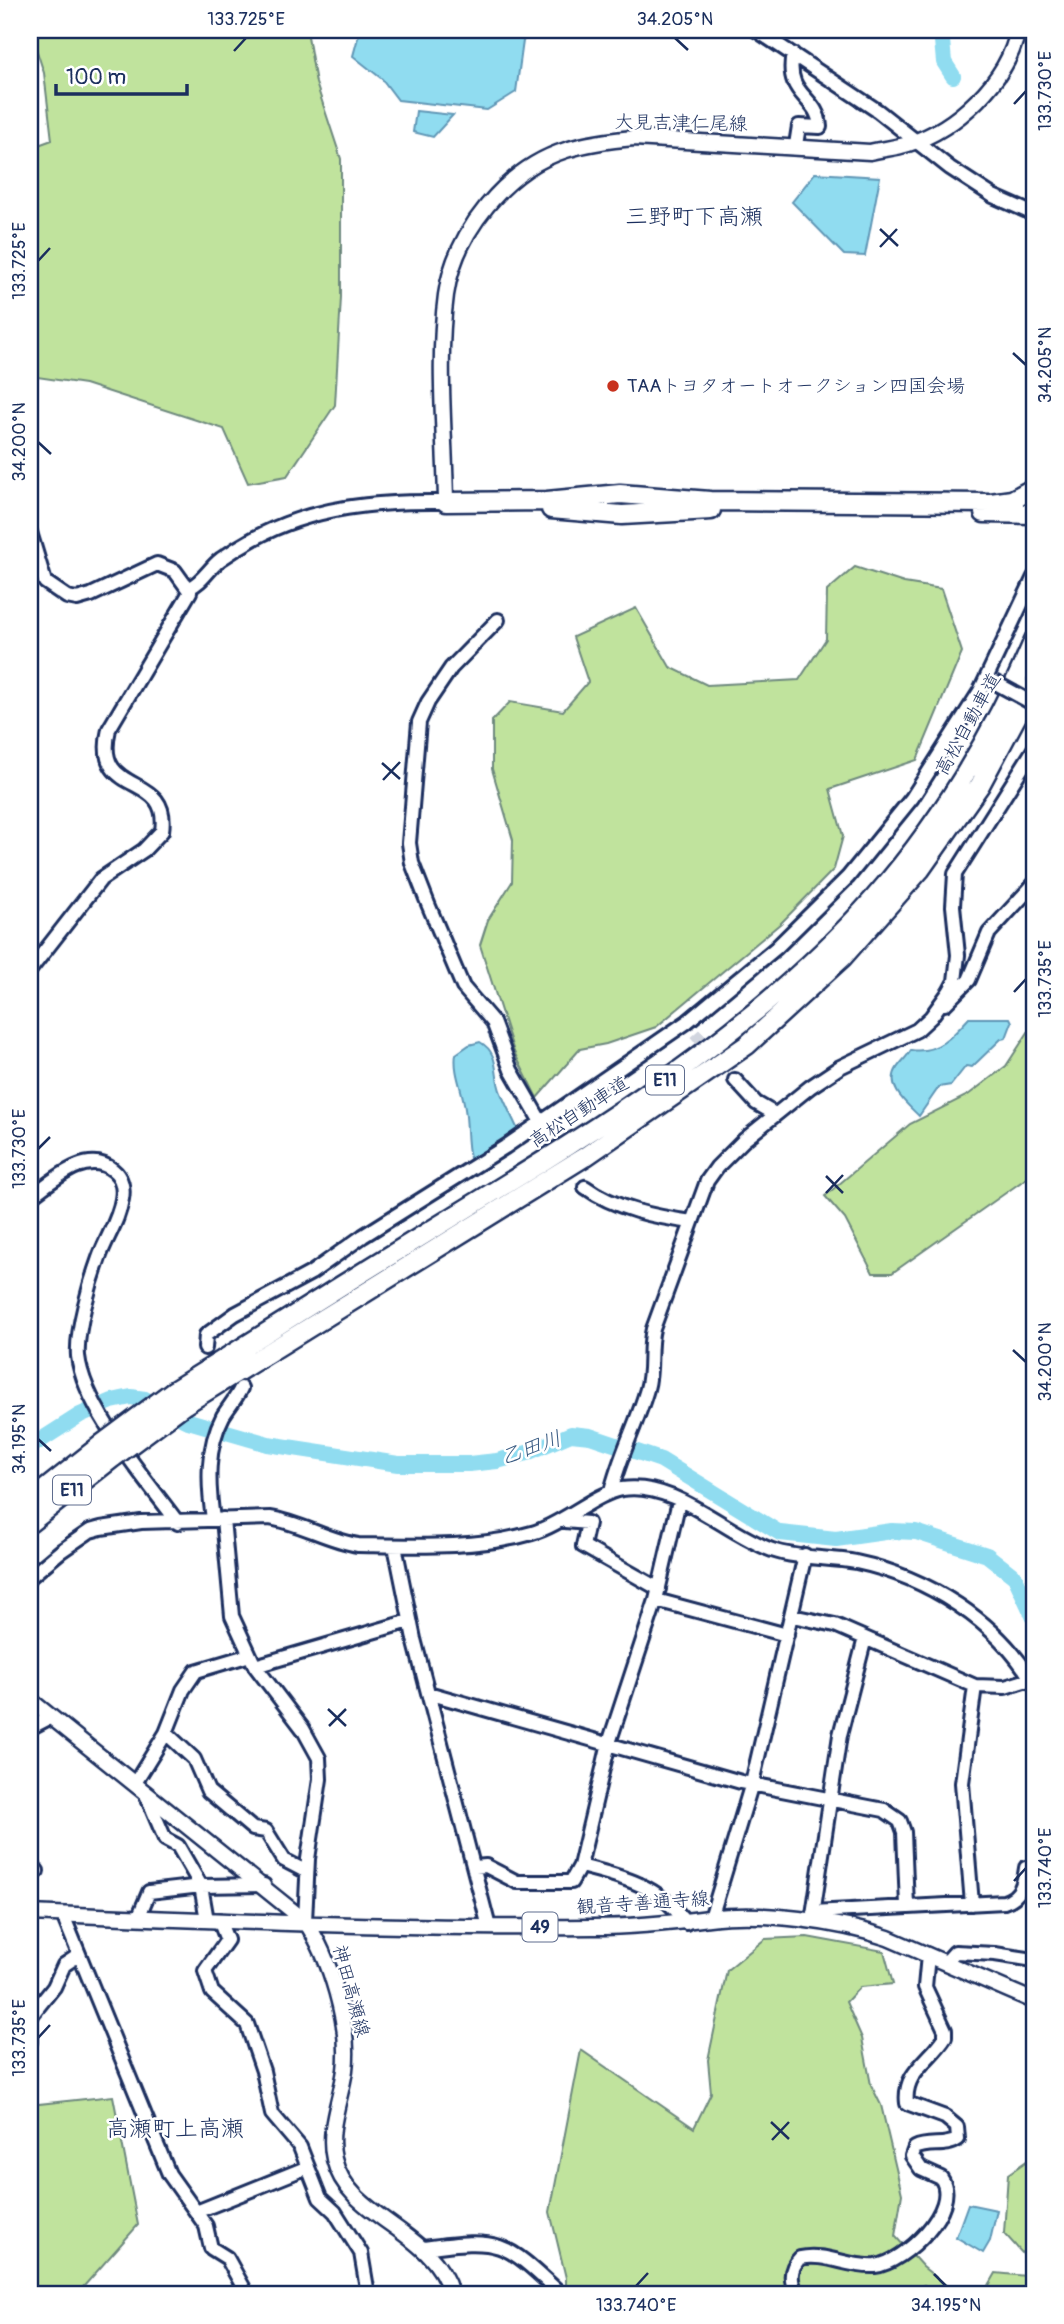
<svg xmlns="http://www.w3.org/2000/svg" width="1064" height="2324" viewBox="0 0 1064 2324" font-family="Pangolin,'Klee One',sans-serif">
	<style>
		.green { fill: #c0e39d; stroke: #6e897e; stroke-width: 2 }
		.water { fill: #90dcf0; stroke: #6197b6; stroke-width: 2 }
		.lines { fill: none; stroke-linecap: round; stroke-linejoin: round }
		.river { stroke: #90dcf0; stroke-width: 16 }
		.minor-tunnel { stroke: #d1d5df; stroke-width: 12; stroke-dasharray: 12 6; stroke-linecap: butt }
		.minor-casing { stroke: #1b2f5e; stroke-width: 18 }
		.major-casing { stroke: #1b2f5e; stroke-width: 19 }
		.highway-casing { stroke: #1b2f5e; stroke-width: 23 }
		.minor { stroke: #fff; stroke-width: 12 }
		.major { stroke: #fff; stroke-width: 14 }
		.highway { stroke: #fff; stroke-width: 18 }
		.minor-bridge-casing { stroke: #1b2f5e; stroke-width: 18; stroke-linecap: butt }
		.highway-bridge-casing { stroke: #1b2f5e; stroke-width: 23; stroke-linecap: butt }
		.minor-bridge { stroke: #fff; stroke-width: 12 }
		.highway-bridge { stroke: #fff; stroke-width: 18 }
		.ticks { fill: none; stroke: #1b2f5e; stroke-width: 2.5 }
		.poi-dot { fill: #c8321e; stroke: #fff; stroke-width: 2.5 }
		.labels { text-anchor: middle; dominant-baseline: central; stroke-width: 5; stroke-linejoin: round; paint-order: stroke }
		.shield { fill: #fff; stroke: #5f6d8e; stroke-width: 2 }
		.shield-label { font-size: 18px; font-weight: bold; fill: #1b2f5e }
		.street-label { font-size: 19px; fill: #1b2f5e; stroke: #fff }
		.poi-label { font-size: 19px; fill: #1b2f5e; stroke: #fff; text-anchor: start }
		.water-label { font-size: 21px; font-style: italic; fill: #385a82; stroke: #fff }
		.quarter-label { font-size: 23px; fill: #1b2f5e; stroke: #fff }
		.neatline { fill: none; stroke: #1b2f5e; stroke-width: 2.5 }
		.ticks-label { font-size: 18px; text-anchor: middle; fill: #1b2f5e }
	</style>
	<rect width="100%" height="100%" fill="#fff"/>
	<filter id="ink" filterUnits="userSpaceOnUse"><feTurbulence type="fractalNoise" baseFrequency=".0143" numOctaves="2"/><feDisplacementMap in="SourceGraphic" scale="14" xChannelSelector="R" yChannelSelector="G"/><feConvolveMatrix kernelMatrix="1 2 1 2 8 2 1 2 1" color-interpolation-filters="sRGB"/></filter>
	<g filter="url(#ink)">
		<path class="green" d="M30 30H307L316 83 341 159V297L335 405 287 476 248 483 224 429 85 384 30 376V148L52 140 44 73Z
			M855 567 904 583 941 589 962 652 917 760 830 789 843 836 834 869 781 923 656 1027 606 1044 580 1049 537 1098 514 1052 480 945 488 920 512 882 513 840 492 769V721L510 702 563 711 588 682 573 637 636 608 670 667 707 685 799 680 826 639 827 591Z
			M1034 1023V1173L892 1273H873L845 1219 825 1196 910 1124 968 1095 1006 1066Z
			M807 1937 884 1951 893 1984 860 1987 846 2002 862 2038 871 2085 881 2105 902 2194 895 2236 923 2267 957 2294H938L924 2285 904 2294H566V2278L550 2212 581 2050 694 2128 711 2093 708 2060 727 1970 765 1939Z
			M113 2096 138 2225 77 2294H30V2105Z
			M1034 2156V2294H984L996 2273 1026 2276 1033 2265 1004 2233 1008 2174Z"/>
		<path class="water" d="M360 30H532L523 41 516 92 487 110 398 100 382 79 353 56Z
			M416 111 453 115 433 137 413 132Z
			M815 173 880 177 865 256 844 255 792 202Z
			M969 1018H1010L1012 1022 1006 1038 1001 1039 972 1067 966 1066 951 1085 939 1087 919 1116C907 1104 885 1087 897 1068 901 1062 907 1057 911 1050 937 1054 953 1036 969 1018Z
			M480 1042C501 1054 493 1075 501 1093 506 1105 512 1117 518 1130 504 1142 489 1157 470 1158 466 1141 468 1126 465 1109 463 1091 453 1072 456 1054L469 1045Z
			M968 2204 997 2210 990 2241 983 2253 956 2237Z"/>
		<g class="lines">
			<path class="river" d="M941 30 944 62 953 76
				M30 1447 80 1415 112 1401 131 1397 145 1399 185 1420 268 1444 398 1464H469L497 1461 527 1453 571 1434 590 1436 661 1460 780 1533 836 1539 892 1531 916 1532 987 1555 1015 1577 1034 1618"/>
			<path class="minor-tunnel" d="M695 1033 735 1080
				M549 1136 585 1187"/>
			<defs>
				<path id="minor" d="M756 30 878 111 950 168 993 196 1034 214
					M793 54C784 97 818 95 820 127L799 126 796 145
					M30 532 45 582 67 597 77 599 91 595 157 564 175 571 190 592 109 729C92 800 171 769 162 831L144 850 101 879 30 970
					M189 588C203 582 209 568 221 559 231 552 242 545 253 539 313 506 379 501 446 502
					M498 620 451 668 428 702 419 722 409 843 412 863 428 904 463 987 493 1022 511 1070 549 1136
					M945 1004 969 980 989 933 1034 884
					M735 1080 756 1103 775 1114
					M585 1187C615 1209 656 1217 692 1222
					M30 1197C52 1182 86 1148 113 1170 122 1177 124 1189 122 1199 119 1220 106 1238 99 1258 90 1283 76 1331 78 1356 84 1409 147 1480 178 1523
					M205 1348 206 1335 235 1314 311 1273 363 1236 505 1147 687 1022 776 948 848 877 912 798 980 691 1034 577
					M611 1492C619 1457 637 1424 647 1389 653 1369 648 1349 653 1329L707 1181 717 1167 744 1140 810 1087 840 1067 917 1030 931 1017 949 992 955 981 958 955 953 906 955 874 1034 749
					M213 1519C208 1485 206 1448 223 1416 229 1406 236 1399 241 1388
					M223 1519 232 1616 255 1666 303 1729 319 1758 320 1779 308 1859 305 1921
					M565 1521 588 1523 583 1546 659 1589
					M395 1546 414 1639 489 1927
					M30 1577 61 1551 90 1531 101 1528 141 1522 270 1518C301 1523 327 1540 358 1545 414 1546 478 1549 532 1533 562 1525 596 1493 622 1489 676 1481 724 1533 772 1550 798 1559 829 1557 856 1562 927 1577 998 1621 1034 1684
					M656 1600 787 1635
					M792 1616 835 1625 975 1686 1005 1687 1034 1678
					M255 1666 410 1621
					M428 1693 741 1782 884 1810 900 1821 904 1832 907 1906
					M30 1728 51 1717
					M166 1733 194 1759 208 1791 253 1829 266 1831 284 1860 307 1872
					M135 1783 166 1733 183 1690 196 1671 250 1655
					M145 1792 165 1839 178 1846 201 1886 264 1885
					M30 1863 37 1871
					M580 1866C621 1876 661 1886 686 1923
					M475 1867 486 1866 517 1882H571L580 1866 609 1743 656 1600 679 1501
					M972 1904 962 1783 975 1686
					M813 1912 1004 1902C1021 1897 1024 1883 1026 1868L1034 1867
					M63 1915 169 2174 206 2226 211 2248 227 2258 247 2294
					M138 1918 149 1892 201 1886 207 1920
					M711 1918 752 1783 805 1555
					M219 1920 227 1940 205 1971 212 1992 247 2024 263 2071 272 2114 300 2147 320 2198 335 2212 361 2253 368 2294
					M812 1921 840 1735 865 1638
					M945 1963 955 1952 995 1954 1034 1960
					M30 2017 54 1987 64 1965 79 1955
					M30 2037V2042
					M196 2212 308 2167
					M424 2248C502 2237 505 2242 561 2294
					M797 2294C790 2281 789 2269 800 2258 825 2252 849 2268 875 2266 904 2263 962 2208 941 2178L921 2169 912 2156 915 2148C929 2141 946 2148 958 2139L957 2127 945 2117 907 2103C903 2072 931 2060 945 2037V2030L925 1987 928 1955"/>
				<path id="major" d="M446 502C445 434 437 362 446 295 455 232 506 169 566 150 588 143 611 140 634 138L870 152C883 149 896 148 908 144 956 129 1008 81 1018 30
					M30 1700 305 1921C330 1957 351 2026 345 2070 341 2099 327 2129 334 2159 348 2219 434 2229 451 2294
					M30 1913C217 1921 405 1929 593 1927 632 1927 671 1923 709 1918 761 1911 838 1921 888 1938L1034 2001"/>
				<path id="highway" d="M446 502 547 501 620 494 710 501 991 503 1012 500 1034 488
					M551 509 622 515 711 510
					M984 513 1034 514
					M173 1391C265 1333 358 1275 451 1218 601 1126 757 1031 875 897 942 821 994 733 1034 640
					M184 1405 586 1156 747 1045 843 957 920 870 980 785 1034 684
					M30 1501 102 1444
					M30 1523 114 1457"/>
			</defs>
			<use href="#minor" class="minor-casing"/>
			<use href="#major" class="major-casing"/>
			<use href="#highway" class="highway-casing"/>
			<use href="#minor" class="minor"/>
			<use href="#major" class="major"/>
			<use href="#highway" class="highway"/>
			<defs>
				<path id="minor-bridge" d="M994 682 1034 704"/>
				<path id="highway-bridge" d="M102 1444 173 1391
					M114 1457 184 1405"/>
			</defs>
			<use href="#minor-bridge" class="minor-bridge-casing"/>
			<use href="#highway-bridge" class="highway-bridge-casing"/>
			<use href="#minor-bridge" class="minor-bridge"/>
			<use href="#highway-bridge" class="highway-bridge"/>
		</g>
	</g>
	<path class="ticks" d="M675 38 688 50M234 51 246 38M1014 104 1026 91M880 229 898 246M880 247 897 229M38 261 50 248M1013 353 1026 365M38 442 51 454M382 763 400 779M383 780 400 762M1014 992 1026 979M38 1149 50 1137M826 1176 843 1193M826 1193 843 1175M1013 1350 1026 1362M38 1439 51 1451M328 1709 346 1726M329 1726 346 1709M1014 1881 1026 1868M38 2038 50 2025M771 2122 789 2139M772 2140 789 2122M934 2274 946 2286M636 2286 648 2273"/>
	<circle class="poi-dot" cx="613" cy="386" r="7"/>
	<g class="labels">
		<g class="shield">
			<rect x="646" y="1065.5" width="38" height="29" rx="5"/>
			<rect x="53" y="1475.5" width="38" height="29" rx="5"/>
			<rect x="522.5" y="1912.5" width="35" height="29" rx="5"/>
		</g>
		<g class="shield-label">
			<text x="665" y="1080">E11</text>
			<text x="72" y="1490">E11</text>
			<text x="540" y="1927">49</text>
		</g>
		<g class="street-label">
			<text transform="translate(681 123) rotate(1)">大見吉津仁尾線</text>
			<text transform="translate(968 724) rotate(-61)">高松自動車道</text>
			<text transform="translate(579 1112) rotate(-33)">高松自動車道</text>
			<text transform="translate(643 1903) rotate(-4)">観音寺善通寺線</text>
			<text transform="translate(351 1991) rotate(75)">神田高瀬線</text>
		</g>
		<g class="poi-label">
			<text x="627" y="386">TAAトヨタオートオークション四国会場</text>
		</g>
		<g class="water-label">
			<text transform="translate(531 1448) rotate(-19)">乙田川</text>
		</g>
		<g class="quarter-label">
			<text x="694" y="216">三野町下高瀬</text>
			<text x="175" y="2128">高瀬町上高瀬</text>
		</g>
	</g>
	<rect width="1064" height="2324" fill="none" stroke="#fff" stroke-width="77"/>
	<path d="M56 84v10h131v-10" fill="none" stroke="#1b2f5e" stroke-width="3.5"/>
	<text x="66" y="84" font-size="21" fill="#1b2f5e" stroke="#ffffff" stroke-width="5" paint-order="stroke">100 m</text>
	<rect x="38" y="38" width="988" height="2248" class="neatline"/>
	<g class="ticks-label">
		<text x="246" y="25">133.725°E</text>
		<text x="675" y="25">34.205°N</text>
		<text transform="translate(1045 91) rotate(-90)" y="6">133.730°E</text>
		<text transform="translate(19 261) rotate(-90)" y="6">133.725°E</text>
		<text transform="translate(1045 365) rotate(-90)" y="6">34.205°N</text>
		<text transform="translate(19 442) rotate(-90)" y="6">34.200°N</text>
		<text transform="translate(1045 979) rotate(-90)" y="6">133.735°E</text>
		<text transform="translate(19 1149) rotate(-90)" y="6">133.730°E</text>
		<text transform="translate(1045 1362) rotate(-90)" y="6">34.200°N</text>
		<text transform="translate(19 1439) rotate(-90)" y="6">34.195°N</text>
		<text transform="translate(1045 1868) rotate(-90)" y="6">133.740°E</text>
		<text transform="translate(19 2038) rotate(-90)" y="6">133.735°E</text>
		<text x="636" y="2311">133.740°E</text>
		<text x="946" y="2311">34.195°N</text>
	</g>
</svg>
